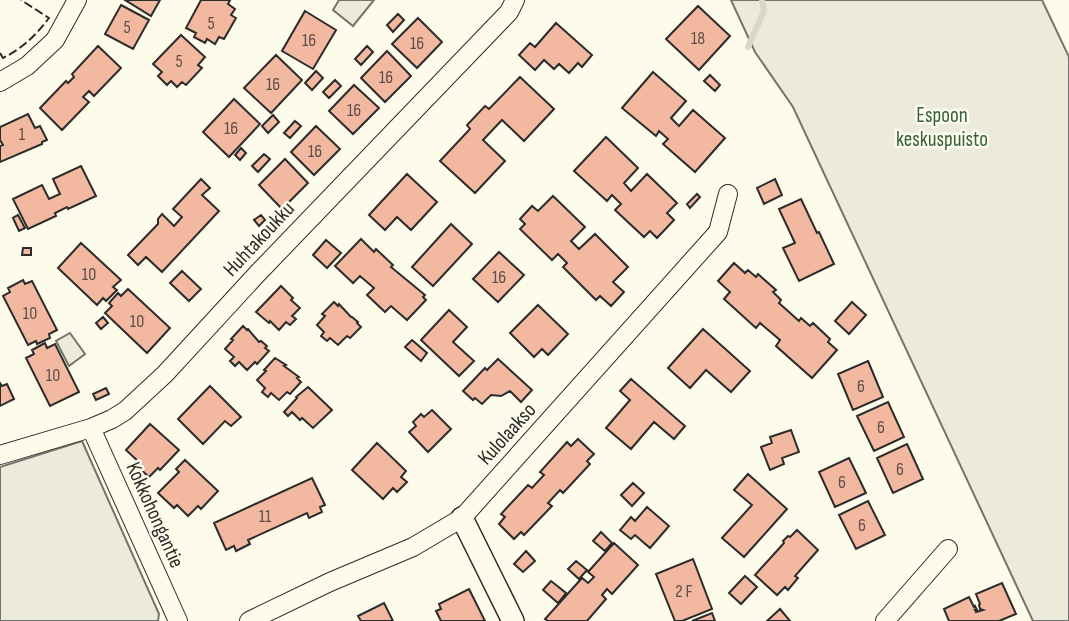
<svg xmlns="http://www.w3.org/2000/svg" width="1069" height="621" viewBox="0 0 1069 621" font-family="'Sofia Sans Condensed',sans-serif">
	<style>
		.green { fill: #ecebdb; stroke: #74746e; stroke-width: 2 }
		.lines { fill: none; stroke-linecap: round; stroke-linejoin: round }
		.stream { stroke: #d8d7c9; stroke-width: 6 }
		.building { fill: #f2b8a0; stroke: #2b2b2b; stroke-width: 2 }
		.minor-casing { stroke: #2b2b2b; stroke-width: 20 }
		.tertiary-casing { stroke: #2b2b2b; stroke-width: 24 }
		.minor { stroke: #fdfbea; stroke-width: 18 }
		.tertiary { stroke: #fdfbea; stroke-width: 21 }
		.fence { stroke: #2b2b2b; stroke-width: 2; stroke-dasharray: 9 3.5; stroke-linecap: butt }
		.labels { text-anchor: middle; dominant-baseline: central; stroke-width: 5; stroke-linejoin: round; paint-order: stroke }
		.number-label { font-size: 18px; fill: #5d4e48 }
		.park-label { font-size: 21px; fill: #34623c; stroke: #fdfbea }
		.street-label { font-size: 21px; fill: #2b2b2b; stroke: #fdfbea }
	</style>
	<rect width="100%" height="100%" fill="#fdfbea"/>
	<path class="green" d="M339 0H374L353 26 333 10Z
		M731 0H1042L1069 57V621H1033L793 107 755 52Z
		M70 333 85 354 69 366 56 341Z
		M82 441 159 614 158 621H0V467Z"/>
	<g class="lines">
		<path class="stream" d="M748 47 764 11 762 0"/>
	</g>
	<path class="building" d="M125 0H160L151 16Z
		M201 0H230L228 4 235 9 231 15 236 18 224 39 219 37 215 44 207 39 205 43 194 37 196 33 186 28Z
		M121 5 149 20 133 49 105 34Z
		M698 6 730 36 699 70 666 39Z
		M305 11 336 30 313 69 282 51Z
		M398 14 404 20 393 32 387 25Z
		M418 18 442 42 417 68 392 44Z
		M556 23 592 55 582 67 578 63 569 73 559 64 554 69 544 60 535 70 519 55 530 43 535 47Z
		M181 35 205 57 198 65 202 68 186 85 182 82 177 87 171 81 167 85 158 76 162 72 153 64Z
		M98 46 121 68 94 96 89 91 83 97 89 102 62 130 40 108 66 81 68 83 74 77 72 74Z
		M367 46 373 52 361 65 355 59Z
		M387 51 411 76 385 102 361 78Z
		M276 55 302 80 271 113 244 88Z
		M316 71 323 78 312 90 305 83Z
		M653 72 686 101 671 118 679 126 693 110 725 138 695 172 663 144 668 139 659 131 656 136 622 108Z
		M710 75 720 85 715 91 704 81Z
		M520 77 554 109 524 141 502 120 483 140 505 161 475 193 440 161 470 129 467 125 485 106 489 109Z
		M335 80 341 86 329 98 323 92Z
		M354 85 379 108 353 134 329 111Z
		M234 99 260 124 229 157 203 132Z
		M28 114 35 128 40 126 47 140 42 142V144L0 162V146L3 145 0 140V127Z
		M273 115 279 122 268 133 262 126Z
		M295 121 301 126 290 138 284 133Z
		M316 126 340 149 314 175 291 152Z
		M606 137 638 168 624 183 631 191 647 174 677 203 667 213 674 220 657 238 650 231 644 237 615 210 621 204 612 195 607 201 574 171Z
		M241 148 246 153 240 160 235 155Z
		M264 154 270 159 258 172 252 166Z
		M285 159 308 183 282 209 259 185Z
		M81 166 96 196 68 209 67 207 55 213 56 216 28 229 13 199 42 185 49 199 60 194 53 179Z
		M407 174 437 202 411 230 397 217 385 230 369 215Z
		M201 179 210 188 202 195 219 211 162 272 146 257 138 265 128 255 158 224V219L162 214 174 226 182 217 173 209Z
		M775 179 782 195 764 204 757 188Z
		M697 194 700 197 690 208 687 204Z
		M553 196 585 227 571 241 579 249 595 234 628 267 613 282 624 292 611 306 600 296 596 300 563 267 567 263 558 254 552 260 520 229 525 224 520 219 532 206 538 211Z
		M801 199 817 233 819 232 834 264 799 281 783 248 795 243 779 209Z
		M18 215 25 228 19 231 13 218Z
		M261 215 265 220 259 226 254 220Z
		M451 224 472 244 433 286 412 267Z
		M361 239 374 252 376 249 393 265 391 267 425 295 423 297 426 300 407 320 391 306 385 312 367 295 374 288 360 276 353 283 335 266Z
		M326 240 341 253 327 268 313 255Z
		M81 243 121 280 113 287 117 290 106 301 103 298 97 305 58 268Z
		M23 248H31V255H22Z
		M499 252 524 275 498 302 473 279Z
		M734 263 745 273 748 270 756 277 758 274 776 290 773 292 781 300 779 303 799 321 801 318 810 326 813 323 830 339 828 342 837 350 812 378 776 346 780 340 760 323 756 328 724 299 730 292 718 281Z
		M182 271 201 289 189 301 170 283Z
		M23 280 25 284 32 281 57 330 49 334 50 338 37 344 36 341 28 345 3 296 10 292 8 288Z
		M281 286 293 298 291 300 300 308 292 316 296 319 290 325 286 322 279 330 270 321 269 323 256 312Z
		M128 289 170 328 147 353 105 313 112 306 109 303 118 293 121 296Z
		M334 302 338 306 339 304 351 317H352L358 322 357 323 361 327 350 338 347 336 338 345 330 338 327 341 321 336 324 332 317 325 325 316 322 314Z
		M852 302 866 315 849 334 835 321Z
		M538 305 568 334 548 355 542 349 534 357 510 333Z
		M449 310 467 327 453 342 474 361 459 376 421 340Z
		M103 317 108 323 101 329 96 323Z
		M243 326 247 330 248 329 259 342 261 341 267 346 265 348 269 351 257 364 255 362 247 370 239 362 235 366 230 361 234 357 225 349 233 340 231 339Z
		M703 329 750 371 731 392 706 370 690 388 668 368Z
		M412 340 427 353 421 361 405 347Z
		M45 343 47 348 55 344 79 392 50 406 26 358 34 354 32 350Z
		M275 358 286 365 284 366 299 377 297 378 301 382 290 394 287 392 279 400 271 393 268 397 262 392 265 388 257 380 266 371 264 370Z
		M498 359 532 390 521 402 510 391 501 396 491 395 482 404 475 398 473 400 463 391 485 368 487 370Z
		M868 361 883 397 853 410 838 374Z
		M631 379 685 426 674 439 654 422 631 449 606 428 630 400 620 391Z
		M0 383 2 386 7 384 14 399 0 406Z
		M210 386 241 417 231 426 225 421 203 444 178 419Z
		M308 387 332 410 313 428 302 418 300 420 292 412 288 416 284 412 297 398 296 397Z
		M106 388 109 394 96 400 93 394Z
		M888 402 904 437 874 451 857 416Z
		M432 410 451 429 428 452 409 432 416 426 413 422 421 414 424 417Z
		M150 424 179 450 160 470 158 468 149 477 138 467 141 464 126 450Z
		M791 430 799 452 782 458 784 464 770 470 761 447 772 443 770 437Z
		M578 439 594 454 587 461 590 464 563 493 560 490 548 503 552 506 524 535 521 532 514 539 499 524 505 517 501 514 528 485 532 488 544 475 540 472 567 442 571 446Z
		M377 443 406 471 401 477 407 482 397 492 393 488 383 499 352 470Z
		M907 444 923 479 893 493 877 458Z
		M849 458 866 493 835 507 819 472Z
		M185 460 218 491 201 509 198 506 188 516 177 505 174 508 158 493 179 472 176 469Z
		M748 474 787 509 744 557 722 538 752 505 734 490Z
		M312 478 325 505 320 507 322 512 309 518 307 513 248 540 250 544 236 551 234 546 226 550 214 523Z
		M633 483 644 493 632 506 621 495Z
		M868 501 885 535 856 549 839 515Z
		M647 507 669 526 650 548 635 535 631 539 620 530 631 517 635 521Z
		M797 530 818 550 795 576 798 578 788 590 785 587 777 595 755 575 784 543 783 541 788 536 790 537Z
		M601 532 612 543 605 551 593 541Z
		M614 543 638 565 612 594 607 589 602 595 606 599 587 621H548L545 619 582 578 588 583 594 577 588 572Z
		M526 551 535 561 523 572 514 564Z
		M693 559 712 609 682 621H675L656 574Z
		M576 561 587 570 579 579 568 569Z
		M745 576 757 587 741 604 729 593Z
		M551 581 566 593 558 603 543 590Z
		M1002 583 1016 614 999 621H949L944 609 969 597 974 607 975 606 977 610H975L976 612 983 610 980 609 979 605 980 604 976 594Z
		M469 589 485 621H441L436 611 441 609 439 604Z
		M384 603 393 621H361L358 616Z
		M780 609 790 621H767Z
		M712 613 715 621H692Z"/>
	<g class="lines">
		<defs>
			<path id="minor" d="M0 82 27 66 55 40 77 0
				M91 428 178 621
				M0 455 91 428 112 419 125 411 165 374 257 274 509 12 515 0
				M249 621 330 582 413 547 462 518 718 232 728 194
				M885 621 948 549"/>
			<path id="tertiary" d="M462 518 513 621"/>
		</defs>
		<use href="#minor" class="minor-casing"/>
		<use href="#tertiary" class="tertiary-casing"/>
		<use href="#minor" class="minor"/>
		<use href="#tertiary" class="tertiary"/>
		<path class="fence" d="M0 53 3 58C23 48 36 35 49 18L21 0"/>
	</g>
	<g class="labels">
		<g class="number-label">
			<text x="211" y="23">5</text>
			<text x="127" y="27">5</text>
			<text x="698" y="38">18</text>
			<text x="309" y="40">16</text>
			<text x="417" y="43">16</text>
			<text x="179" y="61">5</text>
			<text x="386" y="77">16</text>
			<text x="273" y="84">16</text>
			<text x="354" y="110">16</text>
			<text x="231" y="128">16</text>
			<text x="22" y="134">1</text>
			<text x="315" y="151">16</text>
			<text x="89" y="274">10</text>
			<text x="499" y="277">16</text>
			<text x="30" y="313">10</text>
			<text x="137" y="321">10</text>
			<text x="53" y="375">10</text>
			<text x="861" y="386">6</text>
			<text x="881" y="427">6</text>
			<text x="900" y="469">6</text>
			<text x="842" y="482">6</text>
			<text x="265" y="516">11</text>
			<text x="862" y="525">6</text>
			<text x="684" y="591">2 F</text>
		</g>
		<g class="park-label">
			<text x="942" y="115">Espoon<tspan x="942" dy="24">keskuspuisto</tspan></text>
		</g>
		<g class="street-label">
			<text transform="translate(259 239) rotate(-47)">Huhtakoukku</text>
			<text transform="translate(507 434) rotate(-48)">Kulolaakso</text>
			<text transform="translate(155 515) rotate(66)">Kokkohongantie</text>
		</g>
	</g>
</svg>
